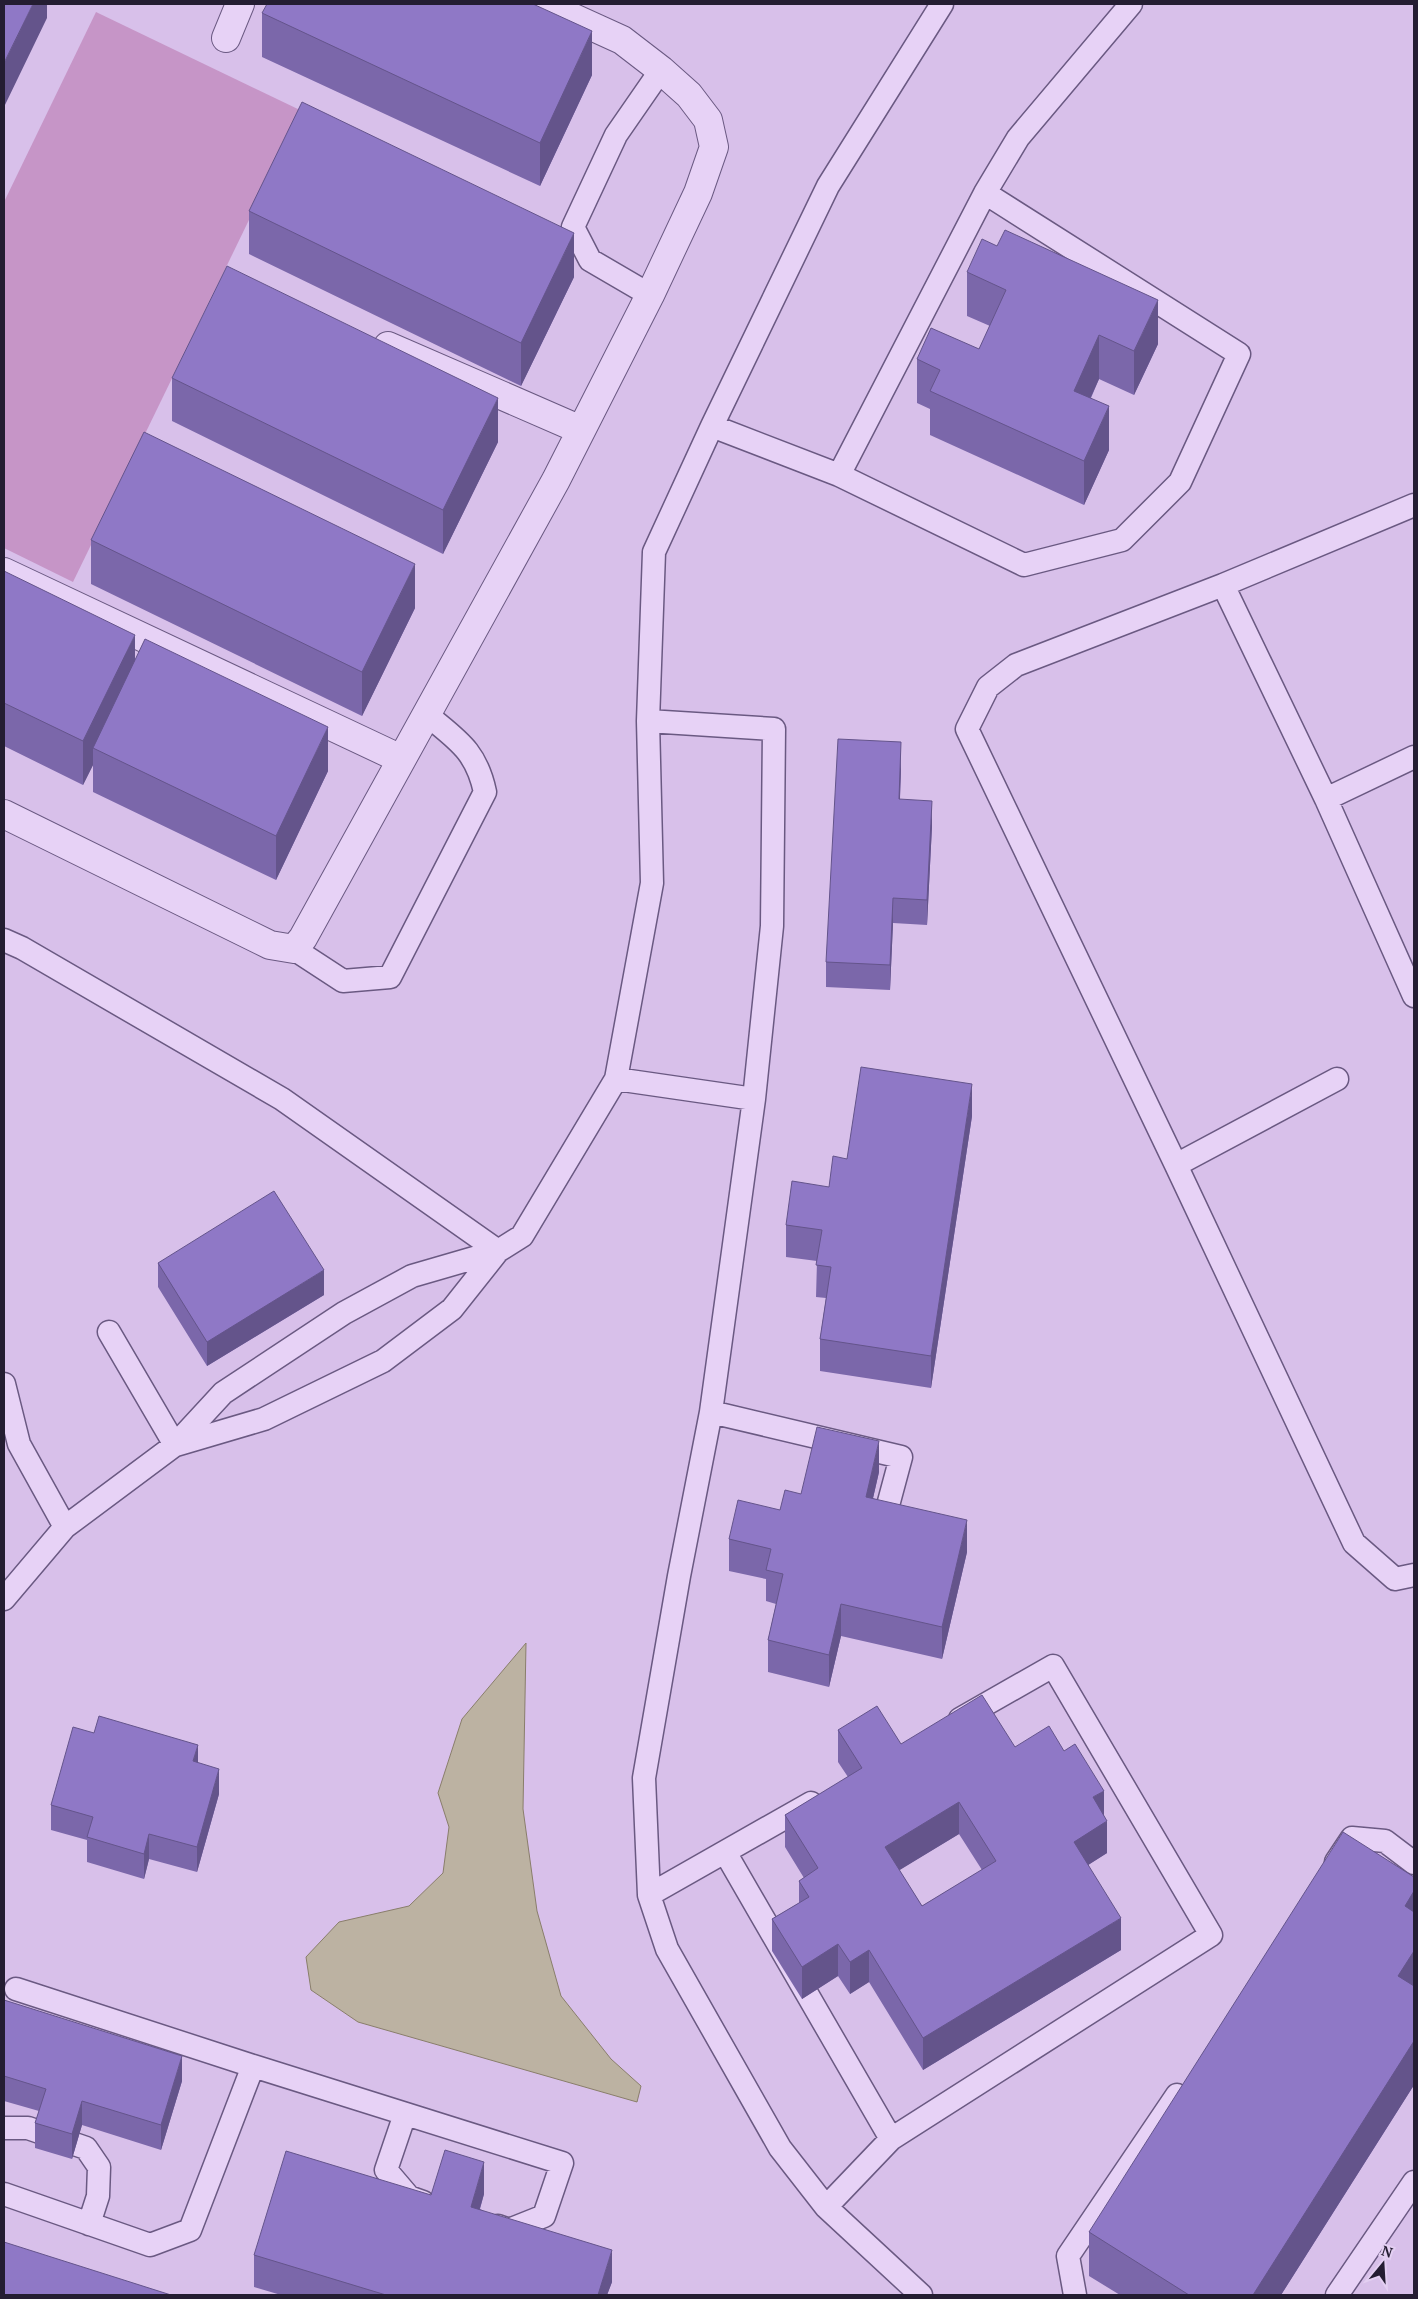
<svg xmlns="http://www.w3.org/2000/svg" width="1418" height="2299" viewBox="0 0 1418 2299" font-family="'PT Serif',serif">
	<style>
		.green { fill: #c695c7 }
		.water { fill: #bcb2a2; stroke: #897e6b }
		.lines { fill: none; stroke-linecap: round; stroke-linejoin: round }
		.lane-casing { stroke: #6a5982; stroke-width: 25 }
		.street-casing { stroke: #6a5982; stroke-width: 30 }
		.lane { stroke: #e7d2f6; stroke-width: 22 }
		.street { stroke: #e7d2f6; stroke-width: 28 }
		.wall { fill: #7b67aa; fill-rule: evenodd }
		.shaded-wall { fill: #64548b }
		.building { fill: #8f78c6; stroke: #64548b; fill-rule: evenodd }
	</style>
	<rect width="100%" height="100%" fill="#d8c0ea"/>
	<path class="green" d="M96 12 302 111 73 582 4 548V202Z"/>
	<path class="water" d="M526 1643 523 1809 537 1911 561 1996 611 2059 641 2086 637 2102 358 2022 311 1990 306 1957 339 1922 409 1906 443 1873 449 1827 438 1793 462 1719Z"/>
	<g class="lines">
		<defs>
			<path id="lane" d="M985 193 1239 354 1180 482 1122 540 1024 565 839 475 985 193 1018 138 1131 4
				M650 295 590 260 573 227 616 135 661 70
				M712 426 839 475
				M1414 505 1223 585 1016 665 988 687 967 729 1176 1165 1354 1543 1395 1579 1414 1575
				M1223 585 1326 799 1414 996
				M648 721 774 729 772 926 754 1099 711 1412 679 1576 644 1778 649 1895 667 1949 780 2148 826 2207 921 2295
				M1326 799 1414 757
				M4 940 22 948 282 1099 498 1251
				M294 949 343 981 390 977 485 792C476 750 457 740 426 714
				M616 1079 754 1099
				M1176 1165 1337 1079
				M109 1332 175 1445
				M4 1384 19 1444 65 1527
				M711 1412 901 1457 883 1524
				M176 1445 264 1419 383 1361 452 1309 498 1251
				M4 1599 65 1527 175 1445 223 1393 344 1313 412 1276 498 1251 522 1236 616 1079 652 883 648 721 654 552 712 426 828 186 942 4
				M725 1852 891 2139
				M1336 1862 1352 1838 1385 1841 1414 1863
				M649 1895 811 1803
				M16 1989 253 2066 562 2163 544 2216 509 2230 498 2226
				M405 2114 386 2170 409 2197 423 2202
				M4 2128H28L86 2148 99 2167 98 2196 89 2224
				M4 2194 150 2245 190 2230 253 2066
				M826 2207 891 2139 1211 1935 1053 1666 960 1719
				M1075 2295 1068 2256 1177 2095
				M1337 2295 1414 2182"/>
			<path id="street" d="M226 38 240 4
				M388 346 581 430
				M4 572 401 759
				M4 814 270 945 294 949 303 938 556 480 650 295 698 193 714 147 708 120 689 95 661 70 622 40 543 4"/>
		</defs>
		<use href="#lane" class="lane-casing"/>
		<use href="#street" class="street-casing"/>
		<use href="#lane" class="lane"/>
		<use href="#street" class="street"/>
	</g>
	<path class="wall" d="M262 13 592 75 540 186 262 57Z
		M249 211 574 277 521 386 249 254Z
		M967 272 1158 344 1134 395 1099 379 1091 398 1109 450 1084 505 930 435V409L917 403V359L979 349 990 326 967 316Z
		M172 378 498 442 443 554 172 421Z
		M91 540 415 608 362 716 91 584Z
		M4 571 135 660 328 771 276 880 93 792V765L83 785 4 746Z
		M901 767 900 799 932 826 927 925 893 923 890 990 826 987V962Z
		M972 1116 931 1388 820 1371V1339L826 1298 816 1297 817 1261 786 1257V1225L829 1187 847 1159Z
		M158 1263 324 1295 207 1366 158 1287Z
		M879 1472 873 1498 967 1552 942 1659 841 1636 829 1687 768 1672V1640L776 1604 766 1601V1579L729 1571V1539L780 1510 801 1494Z
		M838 1730 901 1744 1015 1747 1104 1816 1107 1853 1088 1865 1121 1950 923 2070 869 1982 850 1994 838 1976 802 1999 772 1951V1919L799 1903V1881L804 1878 785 1847V1815L848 1777 838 1762ZM959 1834 982 1870 922 1906 899 1870Z
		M198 1763 219 1794 197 1872 149 1859 144 1879 87 1862V1840L51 1830V1805Z
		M1414 1877V2085L1281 2295H1120L1089 2276V2232Z
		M4 2000 182 2081 161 2150 82 2125 72 2159 35 2148V2123L39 2111 4 2101Z
		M484 2194 480 2209 612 2282 607 2295H281L254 2287V2255L431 2195Z"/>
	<path class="shaded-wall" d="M33 4H47V18L4 107V63Z
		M592 31V75L540 186V143Z
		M574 233V277L521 386V343Z
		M1158 300V344L1134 395V351Z
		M1099 335V379L1074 434V391Z
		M498 398V442L443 554V510Z
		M1109 406V450L1084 505V461Z
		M415 564V608L362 716V672Z
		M135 635V678L93 748V765L83 785V741Z
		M328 727V771L276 880V836Z
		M901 742V767L899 824V799Z
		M932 801V826L927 925V900Z
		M893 898V923L890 990V965Z
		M972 1084V1116L931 1388V1356Z
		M324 1270V1295L207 1366V1342Z
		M879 1441V1472L866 1529V1497Z
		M967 1520V1552L942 1659V1627Z
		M841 1604V1636L829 1687V1655Z
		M198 1745V1770L193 1761Z
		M219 1769V1794L197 1872V1847Z
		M1104 1791V1823L1107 1821V1853L1074 1874V1842L1093 1797Z
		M959 1802V1834L885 1879V1847Z
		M149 1834V1859L144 1879V1854Z
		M1414 1891V1934L1405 1906Z
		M1121 1918V1950L923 2070V2038Z
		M838 1944V1976L802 1999V1967Z
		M869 1950V1982L850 1994V1962Z
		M1414 1951V1995L1398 1976Z
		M1414 2041V2085L1281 2295H1253Z
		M182 2056V2081L161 2150V2125Z
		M82 2101V2125L72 2159V2134Z
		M484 2162V2194L471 2239V2207Z
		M612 2250V2282L607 2295H598Z"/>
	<path class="building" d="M4 4H33L4 63Z
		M267 4H533L592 31 540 143 262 13Z
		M302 102 574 233 521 343 249 211Z
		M1005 230 1158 300 1134 351 1099 335 1074 391 1109 406 1084 461 930 391 940 370 917 359 931 328 979 349 1006 290 967 272 982 239 997 246Z
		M227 266 498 398 443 510 172 378Z
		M144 432 415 564 362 672 91 540Z
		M4 571 135 635 83 741 4 703Z
		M145 639 328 727 276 836 93 748Z
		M838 739 901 742 899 799 932 801 927 900 893 898 890 965 826 962Z
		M861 1067 972 1084 931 1356 820 1339 831 1267 816 1265 822 1230 786 1225 792 1181 829 1187 833 1156 847 1159Z
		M274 1191 324 1270 207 1342 158 1263Z
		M817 1427 879 1441 866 1497 967 1520 942 1627 841 1604 829 1655 768 1640 783 1574 766 1570 771 1549 729 1539 738 1500 780 1510 785 1490 801 1494Z
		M982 1695 1015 1747 1049 1726 1064 1751 1075 1744 1104 1791 1093 1797 1107 1821 1074 1842 1121 1918 923 2038 869 1950 850 1962 838 1944 802 1967 772 1919 809 1897 799 1881 818 1868 785 1815 862 1768 838 1730 877 1706 901 1744ZM959 1802 996 1861 922 1906 885 1847Z
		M99 1716 198 1745 193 1761 219 1769 197 1847 149 1834 144 1854 87 1837 93 1817 51 1805 73 1727 94 1733Z
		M1343 1832 1414 1877V1891L1405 1906 1414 1912V1951L1398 1976 1414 1986V2041L1253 2295H1189L1089 2232Z
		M4 2000 182 2056 161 2125 82 2101 72 2134 35 2123 46 2089 4 2076Z
		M445 2150 484 2162 471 2207 612 2250 598 2295H386L254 2255 286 2151 431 2195Z
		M4 2242 171 2295H4Z"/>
	<rect width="1418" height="2299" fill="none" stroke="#241d32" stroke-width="10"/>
	<g transform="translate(1383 2264) rotate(18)" stroke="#e3cff2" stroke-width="4" paint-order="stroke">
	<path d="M0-4L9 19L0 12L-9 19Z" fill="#241d32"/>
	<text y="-8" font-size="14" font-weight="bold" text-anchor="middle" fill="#241d32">N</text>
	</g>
</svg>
